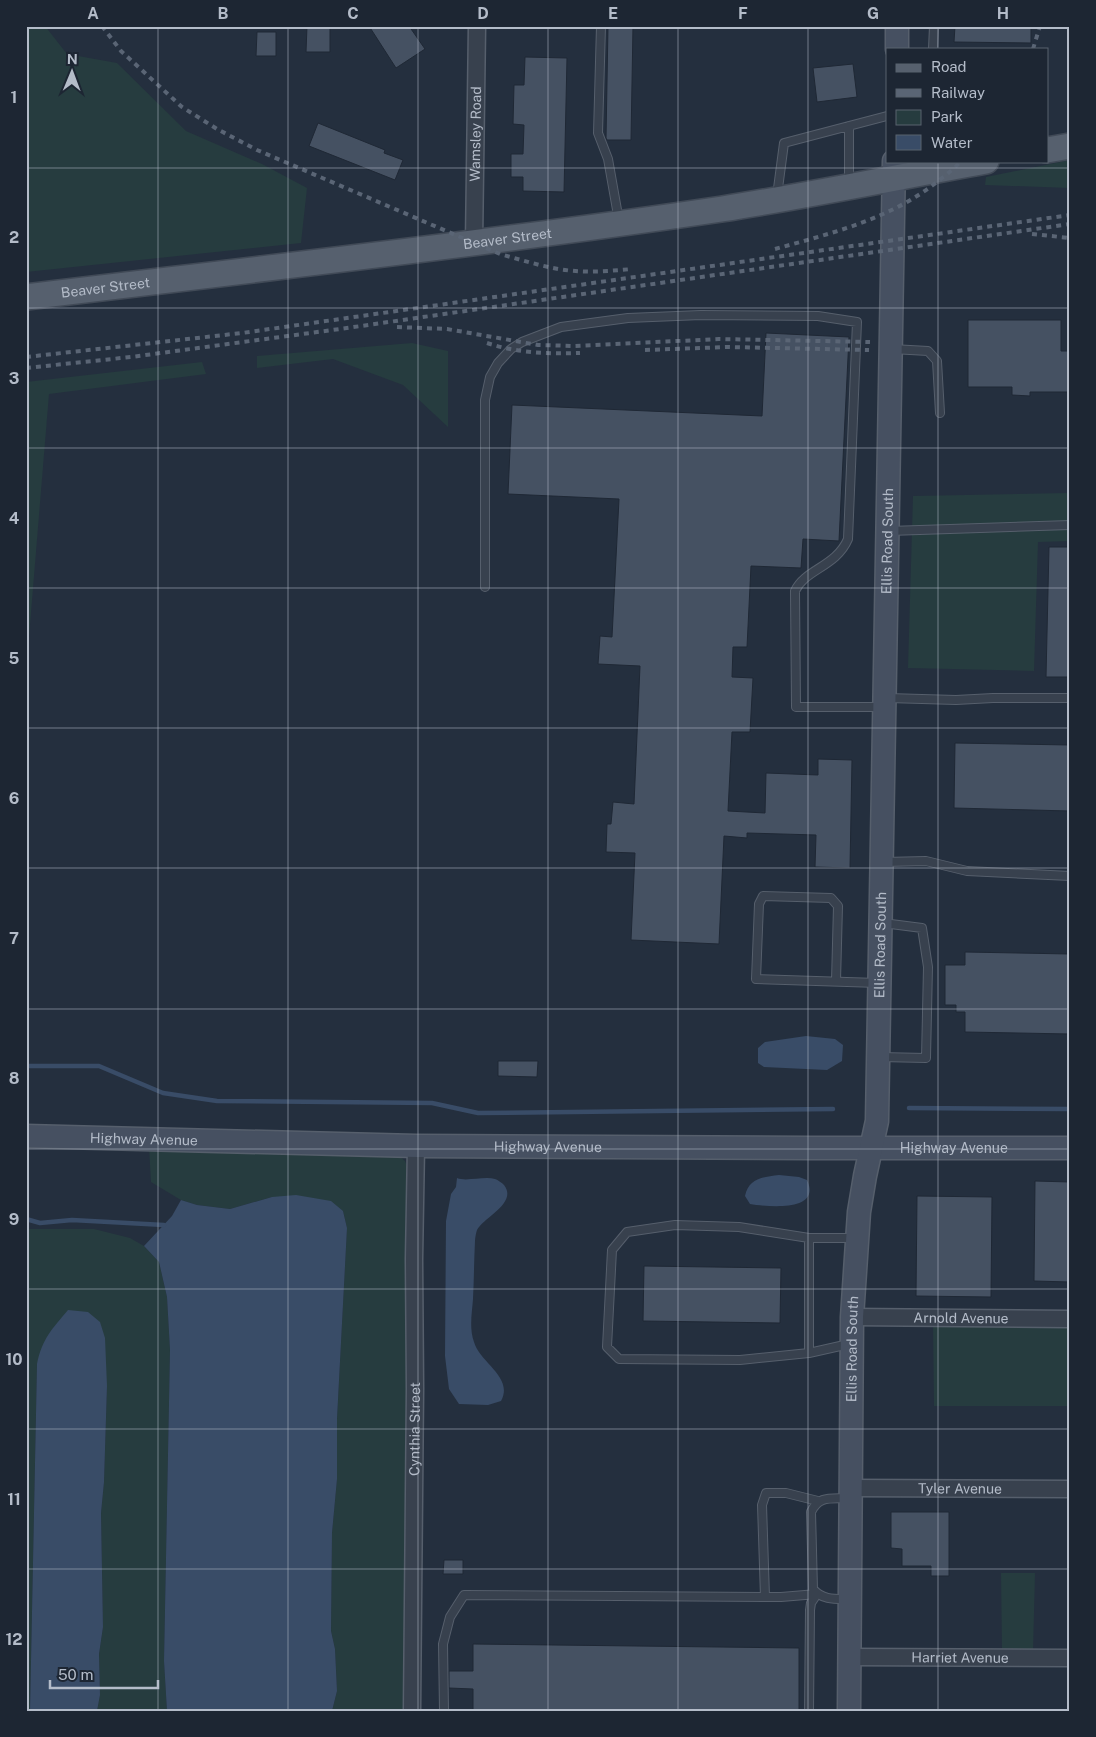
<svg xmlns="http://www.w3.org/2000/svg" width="1096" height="1737" viewBox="0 0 1096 1737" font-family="'Public Sans',sans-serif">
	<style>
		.green { fill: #263c3f }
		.water { fill: #394c67 }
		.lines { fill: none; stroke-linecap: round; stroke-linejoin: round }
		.stream { stroke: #394c67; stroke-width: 4.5 }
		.building { fill: #455162; stroke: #1f2835 }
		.lane-casing { stroke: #565f6c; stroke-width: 10 }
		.street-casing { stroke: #565f6c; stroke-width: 19 }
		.secondary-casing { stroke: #565f6c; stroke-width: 25 }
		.primary-casing { stroke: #414a57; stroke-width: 28 }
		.lane { stroke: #38414e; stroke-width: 8 }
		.street { stroke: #38414e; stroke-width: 16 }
		.secondary { stroke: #465061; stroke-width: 22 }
		.primary { stroke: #56606e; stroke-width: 25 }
		.rail { stroke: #5a6575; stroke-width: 4; stroke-dasharray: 5 5; stroke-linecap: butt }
		.grid { fill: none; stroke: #b4bcc9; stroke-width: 1; stroke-opacity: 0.55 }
		.labels { text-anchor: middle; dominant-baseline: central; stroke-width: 4.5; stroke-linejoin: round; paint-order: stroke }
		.street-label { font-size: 14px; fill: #b4bcc9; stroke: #1d2633 }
		.neatline { fill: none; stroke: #b4bcc9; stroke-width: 2 }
		.grid-label { font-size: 16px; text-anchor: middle; font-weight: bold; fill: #b4bcc9 }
	</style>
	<rect width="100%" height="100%" fill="#242f3e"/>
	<path class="green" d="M26 26H45L67 54 117 63 186 131 262 164 307 188 301 243 26 272Z
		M1070 160V188L985 185 986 177Z
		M412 343 448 351V427L403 385 333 359 257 368V356Z
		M202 362 206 374 49 394 26 673V382Z
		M1069 493 1070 541 1038 542 1034 671 908 668 913 496Z
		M149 1147 394 1151 405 1161 408 1168 405 1711H332L337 1691 335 1649 331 1631 332 1533 337 1479V1419L347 1228 343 1211 272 1197 230 1209 197 1205 181 1200 151 1182Z
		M26 1229H94L130 1238 144 1246 159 1262 167 1297 170 1350 164 1661 167 1711H97L100 1695 99 1654 103 1627 101 1513 104 1482 107 1386 37 1364 30 1711H26Z
		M933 1324 1070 1325V1406H934Z
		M1001 1573H1035L1033 1652 1002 1651Z"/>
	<path class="water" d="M806 1036 835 1039 843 1045 842 1061 827 1070 764 1067 758 1063V1048L765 1042Z
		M779 1175 799 1177 807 1180C822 1212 769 1207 750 1204L745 1196C749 1178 763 1177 779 1175Z
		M457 1178C466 1182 484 1176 495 1179 498 1180 502 1183 504 1185 518 1203 484 1217 477 1230 476 1233 475 1238 475 1241 474 1260 474 1280 473 1299 472 1313 469 1328 474 1342 480 1363 514 1377 501 1401L488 1405 459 1404 449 1389 445 1356 446 1221 451 1194 456 1187Z
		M296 1195 331 1201 343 1211 347 1228 337 1419V1479L332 1533 331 1631 335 1649 337 1691 332 1711H167L164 1661 170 1350 167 1297 159 1262 144 1246 172 1216 181 1200 197 1205 230 1209 272 1197Z
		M68 1310 88 1312 100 1322 105 1338 107 1386 104 1482 101 1513 103 1627 99 1654 100 1695 97 1711H30L37 1364C42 1339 52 1329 68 1310Z"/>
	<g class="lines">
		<path class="stream" d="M26 1066H99L163 1093 217 1101 432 1103 478 1113 833 1109
			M909 1108 1070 1109
			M26 1219 40 1223 72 1220 164 1225"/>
	</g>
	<path class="building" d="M307 26H330V52H306Z
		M369 26H409L425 49 396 68Z
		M608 26H633L631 140H607L606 138Z
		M955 26H1031V43L954 42Z
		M257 32H276V56H256Z
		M525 57 567 58 564 192 523 191V177H511V154H523L524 125 513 124 514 85H524Z
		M853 64 857 97 817 102 813 68Z
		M318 123 385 150 384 153 403 160 395 180 309 146Z
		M968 320H1061V351H1070V392H1030V396L1012 395V387H968Z
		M766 333 849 337 839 541 803 539 801 568 751 566 747 647H733L732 677 753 678 750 732H732L728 811 765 813 766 773 818 775V759L852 760 850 868 815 867 816 835 747 833V838L724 836 719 944 631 940 635 853 606 852 607 824H611L613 802 634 804 640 666 598 664 600 636 612 637 619 499 508 494 512 405 762 416Z
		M1049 547H1070V677H1046Z
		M955 743 1070 745V811L954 808Z
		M965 952 1070 954V1034L965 1032V1012H956V1005H945V965H965Z
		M498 1061H538L537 1077 498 1076Z
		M1035 1181 1070 1182V1282L1034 1281Z
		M917 1196 992 1197 991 1297 916 1296Z
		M644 1266 781 1268 780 1323 643 1321Z
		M891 1512H949V1576H931V1566H902V1549L891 1548Z
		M444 1560H463V1574H443Z
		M473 1644 799 1648V1711H473V1689L449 1688V1671H473Z"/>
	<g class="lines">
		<defs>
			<path id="lane" d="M601 26 598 133 608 159 619 221
				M933 49 934 26
				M849 126V184
				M777 196 784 143 887 116
				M892 349 928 351 937 361 940 413
				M889 531 1070 525
				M485 587V400L490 377 498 363 511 349 522 342 561 327 628 318 701 315 818 316 857 322 848 539C836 567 805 569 795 591L796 707H884
				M888 698 956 700 993 698H1070
				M884 862 926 861 967 871 1070 876
				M836 981 838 906 831 898 763 896 759 904 756 979 878 983
				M880 1057 926 1058 928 967 922 928 883 923
				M809 1238V1353
				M849 1344 809 1353 740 1360 619 1359 607 1347 612 1250 627 1232 675 1225 739 1227 809 1238H855
				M765 1597 762 1505 766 1493H786L818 1501
				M848 1599C835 1599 822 1600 813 1589L811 1512C819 1495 831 1499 848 1498
				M444 1711 443 1644 450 1617 464 1595 781 1597 817 1594
				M809 1711 810 1610 811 1603 817 1594"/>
			<g id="street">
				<path id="s1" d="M474 243 477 26"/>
				<path id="s2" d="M852 1317 1070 1319"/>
				<path id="s3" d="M850 1488 1070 1489"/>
				<path id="s4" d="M850 1657 1070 1658"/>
				<path id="s5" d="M412 1711 415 1388 414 1259 416 1146"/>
			</g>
			<g id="secondary">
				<path d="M897 49V26"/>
				<path id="s6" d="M26 1136 416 1146 811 1148H1070"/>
				<path id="s7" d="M849 1711 852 1317 859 1212 865 1176 877 1121 894 161"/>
			</g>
			<g id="primary">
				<path d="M1047 150 1070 146"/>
				<path id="s8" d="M26 297C258 269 491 243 722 209 811 195 898 177 986 161"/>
			</g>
		</defs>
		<use href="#lane" class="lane-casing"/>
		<use href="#street" class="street-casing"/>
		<use href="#secondary" class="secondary-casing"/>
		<use href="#primary" class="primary-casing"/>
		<use href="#lane" class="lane"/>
		<use href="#street" class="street"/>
		<use href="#secondary" class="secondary"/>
		<use href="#primary" class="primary"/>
		<path class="rail" d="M102 26 121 51 182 107 217 129 257 150 500 254C522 260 543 267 565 270 588 273 610 271 632 269
			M1033 49 1040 26
			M1032 234 1070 238
			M775 249C832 233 891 219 938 181 946 175 954 169 961 161
			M397 327 447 329 538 345 575 346 719 339 870 342
			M487 343C517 353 548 354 580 353
			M645 350 728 347 869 350
			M26 357 242 333 1070 215
			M26 368 131 357 340 329 1070 224"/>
	</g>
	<path class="grid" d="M158 26V1711M288 26V1711M418 26V1711M548 26V1711M678 26V1711M808 26V1711M938 26V49M938 161V1711M26 168H1070M26 308H1070M26 448H1070M26 588H1070M26 728H1070M26 868H1070M26 1009H1070M26 1149H1070M26 1289H1070M26 1429H1070M26 1569H1070"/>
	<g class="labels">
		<g class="street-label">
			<text stroke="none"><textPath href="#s1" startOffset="109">Wamsley Road</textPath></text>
			<text stroke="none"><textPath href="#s8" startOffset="485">Beaver Street</textPath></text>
			<text stroke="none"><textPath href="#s8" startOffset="80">Beaver Street</textPath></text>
			<text stroke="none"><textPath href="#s7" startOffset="1172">Ellis Road South</textPath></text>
			<text stroke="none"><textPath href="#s7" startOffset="768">Ellis Road South</textPath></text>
			<text stroke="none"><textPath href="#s6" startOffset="118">Highway Avenue</textPath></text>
			<text stroke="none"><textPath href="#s6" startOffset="522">Highway Avenue</textPath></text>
			<text stroke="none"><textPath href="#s6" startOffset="928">Highway Avenue</textPath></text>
			<text stroke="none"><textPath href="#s2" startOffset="109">Arnold Avenue</textPath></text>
			<text stroke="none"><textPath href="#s7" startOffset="362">Ellis Road South</textPath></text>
			<text stroke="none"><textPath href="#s5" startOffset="282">Cynthia Street</textPath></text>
			<text stroke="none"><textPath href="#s3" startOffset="110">Tyler Avenue</textPath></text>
			<text stroke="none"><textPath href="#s4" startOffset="110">Harriet Avenue</textPath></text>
		</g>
	</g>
	<rect width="1096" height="1737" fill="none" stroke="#1d2633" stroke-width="55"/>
	<rect x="886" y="48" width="162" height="115" fill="#1d2633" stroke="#59626f"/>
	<rect x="896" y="64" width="25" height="8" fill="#56606e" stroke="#59626f"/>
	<text x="931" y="72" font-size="15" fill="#b4bcc9">Road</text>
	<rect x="896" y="89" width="25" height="8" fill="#5a6575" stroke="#59626f"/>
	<text x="931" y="98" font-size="15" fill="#b4bcc9">Railway</text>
	<rect x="896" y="110" width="25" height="15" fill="#263c3f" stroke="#59626f"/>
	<text x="931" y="122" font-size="15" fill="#b4bcc9">Park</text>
	<rect x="896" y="135" width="25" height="15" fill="#394c67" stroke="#59626f"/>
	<text x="931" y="148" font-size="15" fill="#b4bcc9">Water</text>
	<g transform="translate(72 72) rotate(1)" stroke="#1d2633" stroke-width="4" paint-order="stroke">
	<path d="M0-4L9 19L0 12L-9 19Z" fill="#b4bcc9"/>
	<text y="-8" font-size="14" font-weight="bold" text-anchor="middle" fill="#b4bcc9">N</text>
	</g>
	<path d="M50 1680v8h108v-8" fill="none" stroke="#b4bcc9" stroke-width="2.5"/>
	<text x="58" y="1680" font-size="15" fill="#b4bcc9" stroke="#1d2633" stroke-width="4" paint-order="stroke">50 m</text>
	<rect x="28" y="28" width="1040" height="1682" class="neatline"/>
	<g class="grid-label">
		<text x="93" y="19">A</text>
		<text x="223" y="19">B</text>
		<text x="353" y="19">C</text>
		<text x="483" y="19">D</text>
		<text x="613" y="19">E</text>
		<text x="743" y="19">F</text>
		<text x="873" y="19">G</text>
		<text x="1003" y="19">H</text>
		<text x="14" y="103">1</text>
		<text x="14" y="243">2</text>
		<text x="14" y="384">3</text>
		<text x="14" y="524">4</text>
		<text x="14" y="664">5</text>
		<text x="14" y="804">6</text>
		<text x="14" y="944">7</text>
		<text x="14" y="1084">8</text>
		<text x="14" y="1225">9</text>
		<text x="14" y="1365">10</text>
		<text x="14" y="1505">11</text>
		<text x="14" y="1645">12</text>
	</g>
</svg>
